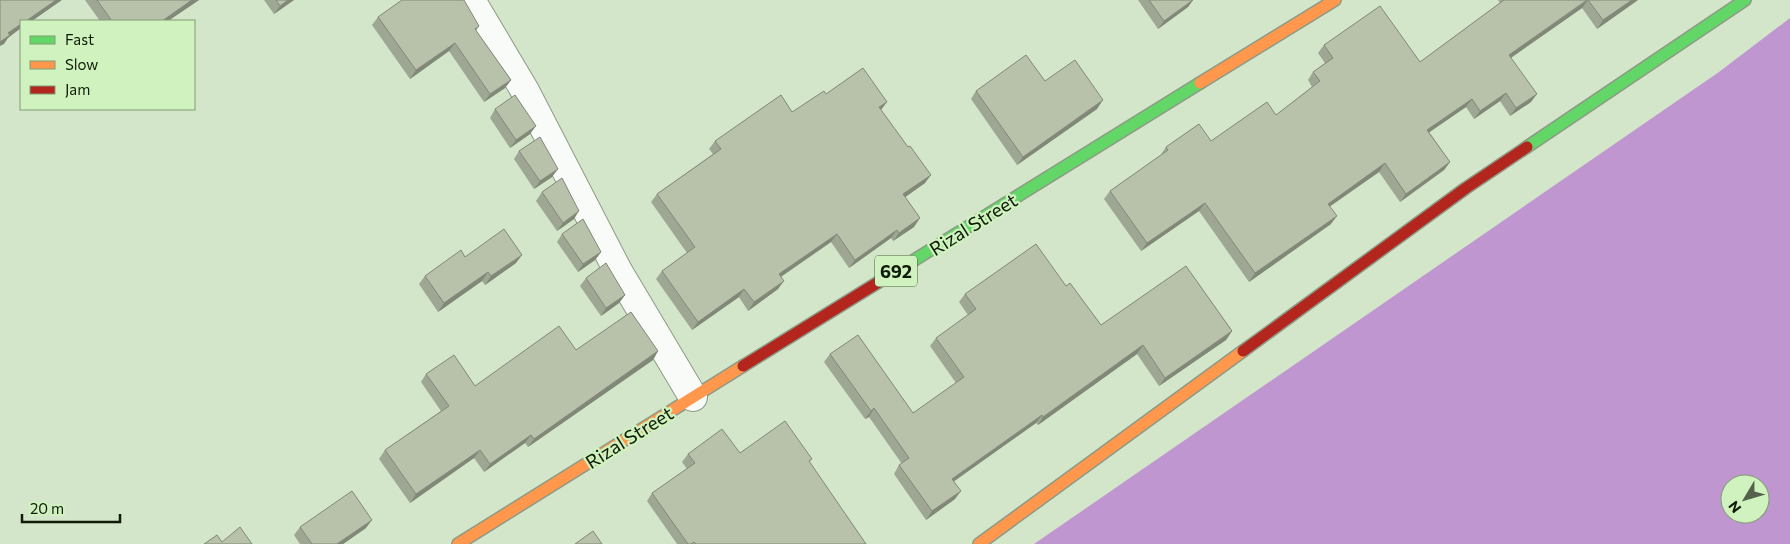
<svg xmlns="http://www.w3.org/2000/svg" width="1790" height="544" viewBox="0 0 1790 544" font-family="Commissioner,sans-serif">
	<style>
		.water { fill: #bf96d0; fill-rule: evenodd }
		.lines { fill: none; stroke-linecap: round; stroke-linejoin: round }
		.street-casing { stroke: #8d9b86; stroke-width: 30 }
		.fast-casing { stroke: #8d9b86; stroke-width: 14 }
		.slow-casing { stroke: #8d9b86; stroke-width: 14 }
		.jam-casing { stroke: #8d9b86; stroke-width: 14 }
		.street { stroke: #f8fbf7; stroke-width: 28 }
		.fast { stroke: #63d668; stroke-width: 11 }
		.slow { stroke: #ff974d; stroke-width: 11 }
		.jam { stroke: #b3261e; stroke-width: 11 }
		.wall { fill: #9ea793 }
		.shaded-wall { fill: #818878 }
		.building { fill: #b8c2ab; stroke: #818878 }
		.labels { text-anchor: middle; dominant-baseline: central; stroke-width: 4.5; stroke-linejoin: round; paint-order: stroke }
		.shield { fill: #cff2be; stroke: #495c3f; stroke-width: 1 }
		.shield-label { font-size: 18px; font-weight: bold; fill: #0f1b08 }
		.street-label { font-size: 19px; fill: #0f1b08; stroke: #cff2be }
	</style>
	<rect width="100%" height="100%" fill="#d3e6ca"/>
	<path class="water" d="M1790 18V544H1034L1719 72ZM1730 484H1760V514H1730Z"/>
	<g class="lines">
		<defs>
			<path id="street" d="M471 0 525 91 618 271 693 397"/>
			<path id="fast" d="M1527 147 1745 0
				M911 262 1200 83"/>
			<path id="slow" d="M1200 83 1335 0
				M458 544 743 366
				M979 544 1243 351"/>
			<path id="jam" d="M1243 351 1466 188 1527 147
				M743 366 911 262"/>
		</defs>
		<use href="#street" class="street-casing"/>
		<use href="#fast" class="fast-casing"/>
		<use href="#slow" class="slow-casing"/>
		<use href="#jam" class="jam-casing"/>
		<use href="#street" class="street"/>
		<use href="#fast" class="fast"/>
		<use href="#slow" class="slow"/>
		<use href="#jam" class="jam"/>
	</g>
	<path class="wall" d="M85 0H199L168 21H100Z
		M264 0H294L274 14Z
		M1138 0H1193L1188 7 1158 29Z
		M1498 0H1638L1597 29 1582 8 1511 58 1531 102 1510 116 1500 101 1474 119 1466 107 1429 132 1450 162 1444 170 1400 202 1379 172 1330 206 1331 224 1249 282 1199 211 1141 251 1104 199 1110 191 1160 156 1166 147 1211 141 1276 115 1312 87 1308 80 1313 72 1325 63 1318 53 1324 45 1420 62 1500 3Z
		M378 17 479 26 476 31 511 80 505 88 484 102 449 51 410 79 372 25Z
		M976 91 1097 109 1017 165 971 99Z
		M826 94 881 110 925 183 905 197 914 227 893 241 891 238 849 268 831 242 781 277 778 289 748 311 739 297 692 330 656 279 662 271 687 253 651 202 657 194 713 154 709 149 715 141 792 112Z
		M495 109 530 134 510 148 490 118Z
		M519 151 552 177 534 189 514 159Z
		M542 192 574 219 557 231 536 201Z
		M562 234 601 252 595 260 578 272 557 242Z
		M465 257 516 263 485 285 482 281 438 312 419 284 425 276Z
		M586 278 625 295 619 303 601 316 580 286Z
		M1066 286 1101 325 1232 331 1226 340 1159 386 1137 354 1038 425 1036 423 954 481 955 499 926 520 894 474 899 465 902 464 869 417 865 419 824 362 830 354 913 413 956 383 930 346 936 338 968 315 959 302 965 294Z
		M576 350 658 351 653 360 528 447 525 443 484 472 474 458 410 503 379 459 385 450 441 411 421 382 426 374 475 386Z
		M740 453 812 459 809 462 866 544H677L647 501 652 493 687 469 682 462 688 454Z
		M300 527 366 528 343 544H300L294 535Z"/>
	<path class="shaded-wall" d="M56 0H62L32 21H26Z
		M192 0H199L168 21H162Z
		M288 0H294L274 14 280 6Z
		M1193 0 1188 7 1158 29 1164 21Z
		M1588 0 1582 8 1503 63 1509 55Z
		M1632 0H1638L1597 29 1603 20Z
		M21 24V28L8 38 4 44 0 46V42L8 33Z
		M455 43 449 51 410 79 416 70Z
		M511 80 505 88 484 102 490 94Z
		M1506 93 1500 101 1474 119 1480 111Z
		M1537 94 1531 102 1510 116 1516 108Z
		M1472 99 1466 107 1421 138 1427 130Z
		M1103 100 1097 109 1017 165 1023 157Z
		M887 102 881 110 879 107Z
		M536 126 530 134 510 148 516 140Z
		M1450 162 1444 170 1400 202 1406 194Z
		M1385 163 1379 172 1322 212 1328 204Z
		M558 169 552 177 534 189 540 181Z
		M931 175 925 183 897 203 903 194Z
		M1205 203 1199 211 1141 251 1147 243Z
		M579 211 574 219 557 231 563 223Z
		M1337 216 1331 224 1249 282 1255 273Z
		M920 218 914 227 893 241 899 233Z
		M897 230 891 238 849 268 855 260Z
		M837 234 831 242 773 282 779 274Z
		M601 252 595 260 578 272 583 264Z
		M522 255 516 263 485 285 491 276Z
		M488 272 482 281 438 312 444 303Z
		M784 281 778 289 748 311 754 302Z
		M744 289 739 297 692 330 698 322Z
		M625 295 619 303 601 316 606 308Z
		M1232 331 1226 340 1159 386 1165 378Z
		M1143 345 1137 354 1038 425 1043 417Z
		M658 351 653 360 528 447 534 439Z
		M874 408 869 417 865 419 871 411Z
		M1042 415 1036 423 946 487 952 479Z
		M531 435 525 443 484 472 490 464Z
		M480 450 474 458 410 503 416 494Z
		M961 491 955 499 926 520 932 511Z
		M372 520 366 528 343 544H337Z"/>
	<path class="building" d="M0 0H56L26 21H21V24L8 33 10 35 0 42Z
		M97 0H192L162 21H112Z
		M276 0H288L280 6Z
		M402 0H464L479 26 475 29 511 80 490 94 455 43 416 70 378 17Z
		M1149 0H1193L1164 21Z
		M1504 0H1587L1509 55 1537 94 1516 108 1506 93 1480 111 1472 99 1427 130 1450 162 1406 194 1385 163 1328 204 1337 216 1255 273 1205 203 1147 243 1110 191 1168 150 1166 147 1199 124 1211 141 1267 102 1276 115 1320 81 1313 72 1333 58 1324 45 1380 6 1420 62Z
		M1588 0H1632L1603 20Z
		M1026 55 1045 81 1075 60 1103 100 1023 157 976 91Z
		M863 68 887 102 879 107 908 147 910 146 931 175 903 194 920 218 899 233 897 230 855 260 837 234 779 274 784 281 754 302 744 289 698 322 662 271 695 247 657 194 721 149 715 141 781 95 792 112 824 91 826 94Z
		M515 95 536 126 516 140 495 109Z
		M540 137 558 169 540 181 519 151Z
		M562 178 579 211 563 223 542 192Z
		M583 219 601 252 583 264 562 234Z
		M504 229 522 255 491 276 488 272 444 303 425 276 461 250 465 257Z
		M1036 244 1066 286 1070 283 1101 325 1186 266 1232 331 1165 378 1143 345 1043 417 1042 415 952 479 961 491 932 511 899 465 909 458 874 408 871 411 830 354 858 335 913 413 964 377 936 338 976 309 965 294Z
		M606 263 625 295 606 308 586 278Z
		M631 312 658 351 534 439 531 435 490 464 480 450 416 494 385 450 449 406 426 374 454 355 475 386 559 326 576 350Z
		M785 421 812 459 809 461 866 544H696L694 542 691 544H688L652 493 695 463 688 454 722 429 740 453Z
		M352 491 372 520 337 544H312L300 527Z
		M240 527 252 544H204L217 535 222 542Z
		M593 531 602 544H575Z"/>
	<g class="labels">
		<rect class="shield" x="875" y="255.5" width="42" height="31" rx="4"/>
		<g class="shield-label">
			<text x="896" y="271">692</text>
		</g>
		<g class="street-label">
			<text transform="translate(973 224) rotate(-32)">Rizal Street</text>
			<text transform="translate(629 437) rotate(-32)">Rizal Street</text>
		</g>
	</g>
	<rect x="20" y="20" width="175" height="90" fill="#cff2be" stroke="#829c75"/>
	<rect x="30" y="36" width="25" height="8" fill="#63d668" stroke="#829c75"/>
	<text x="65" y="45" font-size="15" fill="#0f1b08">Fast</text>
	<rect x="30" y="61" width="25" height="8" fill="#ff974d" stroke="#829c75"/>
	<text x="65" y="70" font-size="15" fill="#0f1b08">Slow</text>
	<rect x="30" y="86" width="25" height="8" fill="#b3261e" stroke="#829c75"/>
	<text x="65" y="95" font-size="15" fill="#0f1b08">Jam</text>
	<g transform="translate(1745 499) rotate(232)"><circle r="24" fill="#cff2be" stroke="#829c75"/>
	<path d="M0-4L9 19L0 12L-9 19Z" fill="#54624c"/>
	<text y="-8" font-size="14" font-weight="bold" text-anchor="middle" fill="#0f1b08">N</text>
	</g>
	<path d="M22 514v8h98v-8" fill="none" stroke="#0f1b08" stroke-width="2.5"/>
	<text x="30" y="514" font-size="15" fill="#0f1b08" stroke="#cff2be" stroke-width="4" paint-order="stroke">20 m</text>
</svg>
